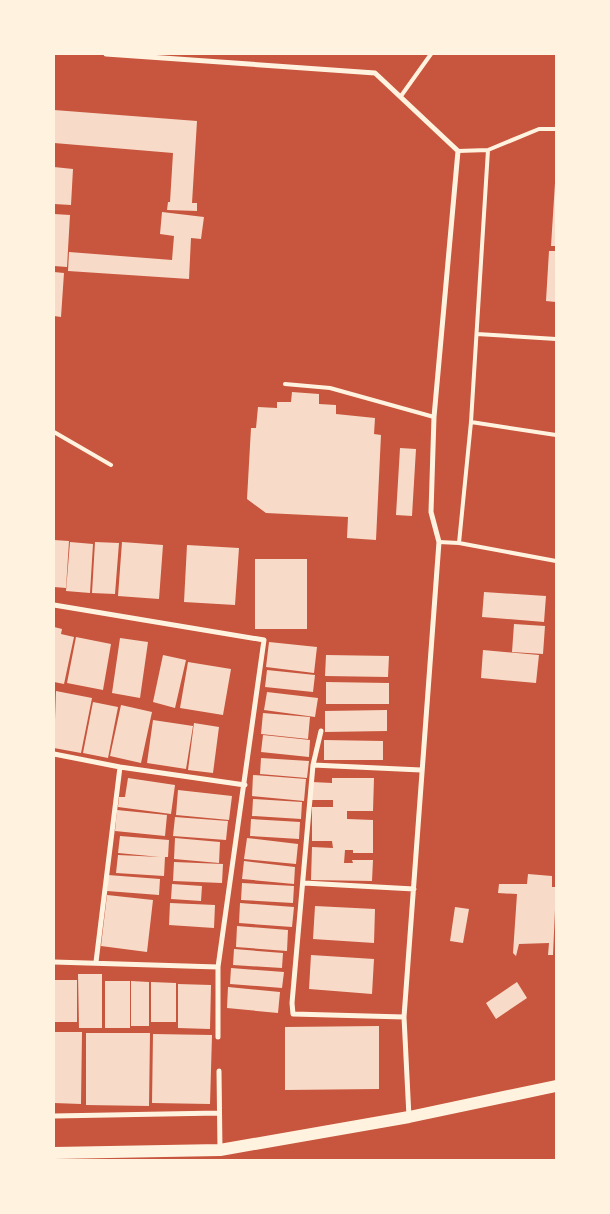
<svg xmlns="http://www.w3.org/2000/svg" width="610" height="1214" viewBox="0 0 610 1214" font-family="Cabin,sans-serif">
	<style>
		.building { fill: #f7dbc8 }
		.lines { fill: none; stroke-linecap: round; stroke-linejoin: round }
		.service { stroke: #fff3e0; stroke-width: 4 }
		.minor { stroke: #fff3e0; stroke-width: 5 }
		.primary { stroke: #fff3e0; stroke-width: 12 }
	</style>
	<rect width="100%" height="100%" fill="#c8553d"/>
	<path class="building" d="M54 110 197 121 192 203H197V211L167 210 168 202H170L173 153 54 143Z
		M54 167 73 169 71 205 54 204Z
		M555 183H556V246H551Z
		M162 212 204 217 201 239 191 238 189 279 68 271 69 252 172 260 174 236 160 234Z
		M54 214 70 215 67 267 54 266Z
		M549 251H556V302L546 301Z
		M54 272 64 273 61 317 54 316Z
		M292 392 319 394V404L336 405V414L375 418 374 434 381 435 376 540 347 538 348 517 266 513 247 499 251 428H256L258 407 277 408V402H291Z
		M400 448 416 449 412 516 396 515Z
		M54 540 69 541 66 588 54 587Z
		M70 542 93 544 90 593 66 591Z
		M95 542 119 543 115 594 92 593Z
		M122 542 163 545 159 599 118 596Z
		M187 545 239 548 235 605 184 602Z
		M255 559H307V629H255Z
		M484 592 546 596 544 622 482 617Z
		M514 624 545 626 543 654 512 652Z
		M54 627 62 629 61 634 74 637 64 684 54 682Z
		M76 637 111 644 103 690 67 683Z
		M120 638 148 642 140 698 112 693Z
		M269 642 317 647 314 673 266 667Z
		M483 650 539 655 536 683 481 678Z
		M163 655 186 660 175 708 153 702Z
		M326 655 389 656 388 677 325 676Z
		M188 662 231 669 223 715 180 708Z
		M267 670 315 675 313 692 265 687Z
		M326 682 389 683V704H326Z
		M56 691 92 698 81 753 54 748Z
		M267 692 318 698 315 717 264 710Z
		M93 702 118 707 108 758 83 753Z
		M121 705 152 712 141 763 110 756Z
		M387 710V731L325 732V711Z
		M263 713 310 717 308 739 261 734Z
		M153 720 193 726 186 769 147 763Z
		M194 723 219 727 213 773 188 770Z
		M263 735 310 740 309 757 261 752Z
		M324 740 383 741V760H324Z
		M261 758 309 761 307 778 260 774Z
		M253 775 306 779 304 801 252 796Z
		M128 778 175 785 171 814 118 807 119 797H125Z
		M332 778H374L373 811H347V819L373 820V853H353V850H345L344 863H353L352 860H373L372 881 311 880 312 847 333 848 332 841H312V807H333V800H312V782L332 783Z
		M178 790 232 796 229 820 176 815Z
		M253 799 302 802 301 819 252 816Z
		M117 810 167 815 165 836 115 831Z
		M175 817 228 821 226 840 173 836Z
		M251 819 300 822 299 839 250 836Z
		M120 836 169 840 168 857H165L164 876 116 873 118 855 160 857 118 853Z
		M175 838 220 842 219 863 174 859Z
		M247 838 298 844 296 864 244 859Z
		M244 861 295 867 294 884 242 879Z
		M174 862 223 864 222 883 173 881Z
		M528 874 552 876V887H556L553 955H548L549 943 519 944 516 956 513 953 517 894 498 893 499 884H527Z
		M108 875 160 879 159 895 107 891Z
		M242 883 294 886 293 903 241 900Z
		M172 884 202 886 201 901 171 899Z
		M107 895 153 900 147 952 101 946Z
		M170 903 215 905 214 928 169 925Z
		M240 903 294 907 292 927 239 923Z
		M315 906 375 909 374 943 313 939Z
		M455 907 469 909 463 943 450 941Z
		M237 926 288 930 287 951 236 947Z
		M234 949 283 953 282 968 233 965Z
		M311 955 374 959 372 994 309 989Z
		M231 968 284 972 282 988 230 984Z
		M78 974H102V1028H79Z
		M54 980H77V1022H54Z
		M105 981H130V1028H105Z
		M131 981 149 982V1026H131Z
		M151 982 176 983V1022H151Z
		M517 982 527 998 496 1019 486 1003Z
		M178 984 211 985 210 1029 178 1028Z
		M228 987 280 992 278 1013 227 1008Z
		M379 1026V1089L285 1090V1027Z
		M54 1032H82L81 1104 54 1103Z
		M86 1033H150L149 1106 86 1105Z
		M153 1034 212 1035 210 1104 152 1103Z"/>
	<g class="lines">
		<path class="service" d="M401 96 431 54
			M458 151 488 150 539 129H556
			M477 334 556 339
			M285 384 330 388 434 417
			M471 422 556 435
			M54 432 111 465
			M439 542 459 543 556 561
			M459 543 471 422 488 150"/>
		<path class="minor" d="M106 54 375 73 458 151 434 417 431 512 439 542 404 1017 409 1117
			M54 605 264 640 218 967V1037
			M321 731 313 765 292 1003 293 1014 404 1017
			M54 754 120 767 245 785
			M313 765 421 770
			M304 883 414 889
			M54 962 218 967
			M96 962 120 767
			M219 1071 220 1150
			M54 1116 219 1113"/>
		<path class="primary" d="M54 1153 220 1150 409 1117 556 1086"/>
	</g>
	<rect width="610" height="1214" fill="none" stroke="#fff3e0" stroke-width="110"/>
</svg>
